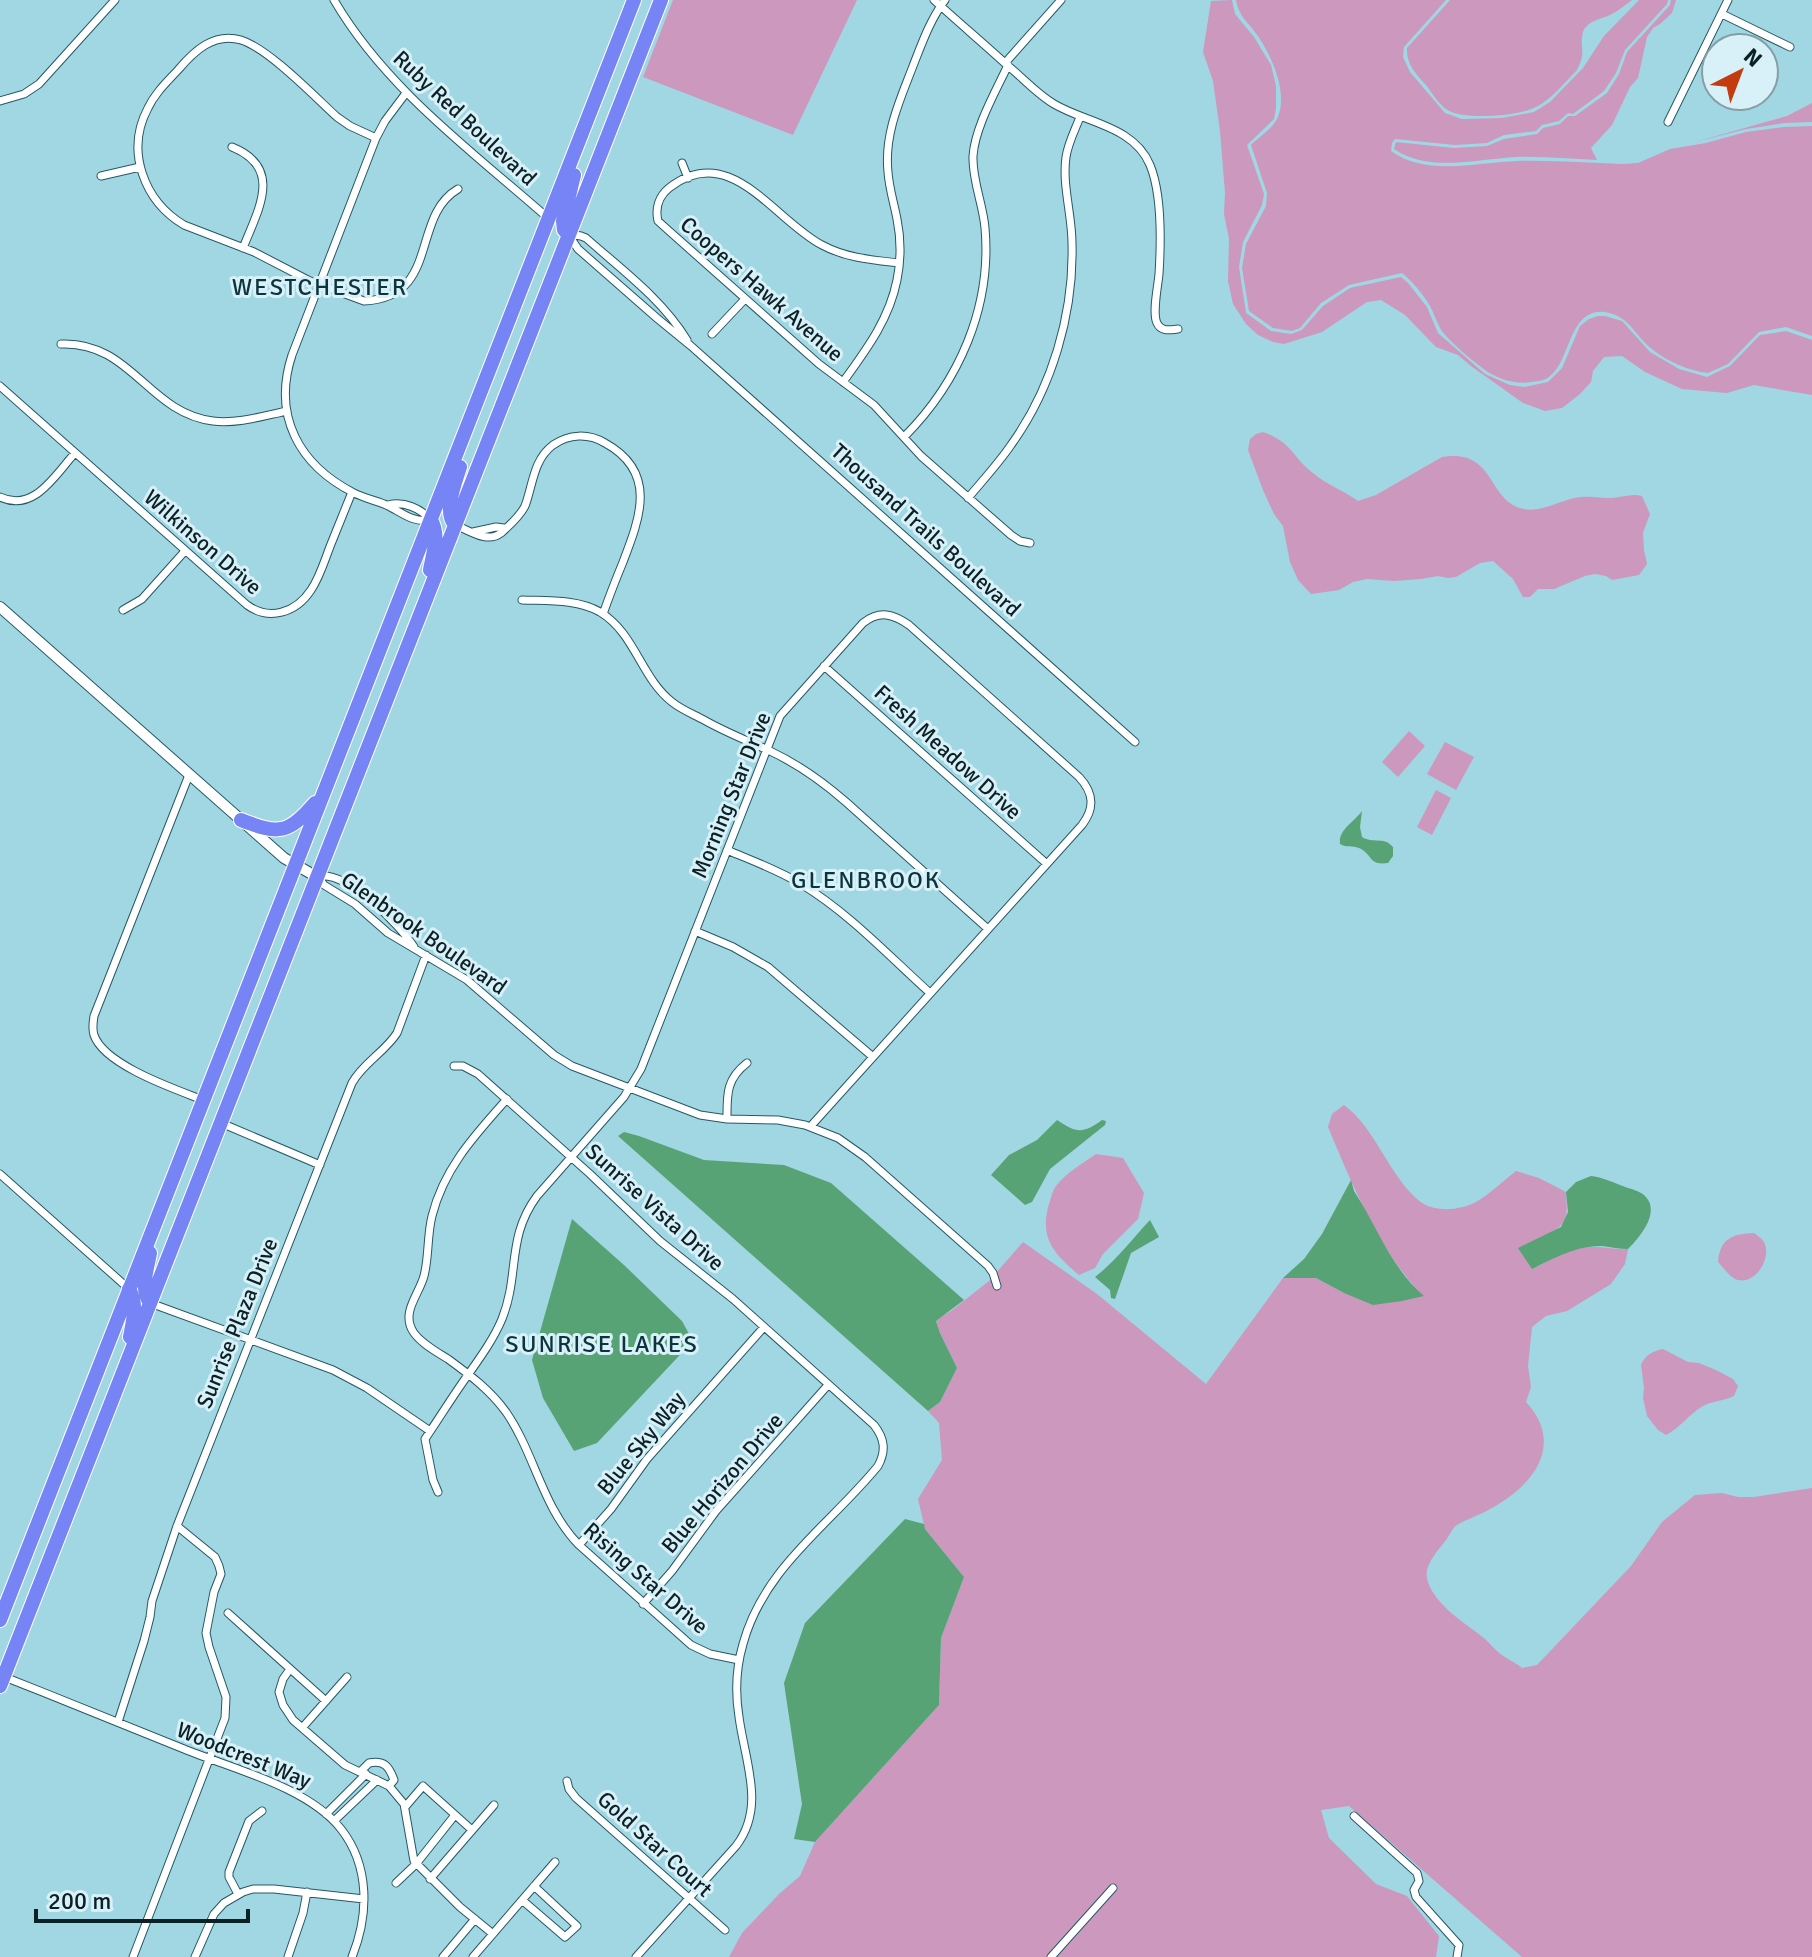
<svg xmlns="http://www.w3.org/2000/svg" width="1812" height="1957" viewBox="0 0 1812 1957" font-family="Signika,sans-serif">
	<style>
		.green { fill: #cc98be }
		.water { fill: #58a376 }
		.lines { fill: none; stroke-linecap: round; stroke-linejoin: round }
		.street-casing { stroke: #255865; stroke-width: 9 }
		.secondary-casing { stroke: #255865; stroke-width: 12 }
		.highway-casing { stroke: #fff; stroke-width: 16 }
		.street { stroke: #fff; stroke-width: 7 }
		.secondary { stroke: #fff; stroke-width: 10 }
		.highway { stroke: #7784f6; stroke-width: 14 }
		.labels { text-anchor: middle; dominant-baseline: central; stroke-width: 6; stroke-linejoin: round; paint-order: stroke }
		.street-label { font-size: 22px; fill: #0c2126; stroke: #d8f1f8 }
		.neighbourhood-label { font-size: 24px; letter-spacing: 2px; fill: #0b343d; stroke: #d8f1f8 }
	</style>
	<rect width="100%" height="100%" fill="#a1d6e3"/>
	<path class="green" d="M673 0H857L793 135 643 77Z
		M1232 0 1235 14 1254 37 1271 65 1276 86V108L1274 119 1247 145 1264 194 1262 205 1243 242 1239 267 1246 313 1271 331 1291 334 1302 330 1323 306 1350 288 1401 277 1408 283 1427 307 1438 333 1485 374 1510 385 1524 387 1548 382 1562 368 1580 326 1589 319 1598 316H1605L1622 321 1650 352 1679 369 1707 377 1730 366 1760 335 1786 331 1812 340V395L1754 385 1727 393 1682 389 1645 372 1622 356 1604 357 1593 371 1591 382 1580 394 1562 408 1545 411 1523 403 1471 366 1458 355 1436 347 1405 315 1381 300 1367 302 1322 332 1284 344 1273 342 1258 335 1246 324 1233 304 1228 281 1229 239 1224 214 1225 193 1220 131 1213 81 1203 52 1211 1Z
		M1236 0H1446L1404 47 1403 57 1410 72 1445 113 1462 119 1502 118 1534 112 1550 102 1583 68 1604 36 1639 0H1668L1667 4 1625 50 1616 73 1604 91 1573 114 1568 113 1559 121 1542 125 1536 131 1504 135 1487 143 1455 145 1395 139 1392 143 1391 151C1427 177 1477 162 1518 161 1552 160 1588 163 1622 164L1638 163 1670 149 1706 143 1746 132 1784 127 1812 126V336L1786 327 1759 332 1728 364 1708 373C1689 371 1666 361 1652 349 1634 335 1630 316 1605 312 1568 308 1571 362 1549 377 1544 381 1537 381 1531 382 1516 385 1498 379 1485 370 1474 362 1446 339 1440 328 1436 321 1434 313 1430 306 1423 294 1413 282 1402 273L1349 285 1321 303 1300 328 1292 331 1273 328 1249 311 1242 268 1246 244 1266 206 1267 193 1251 145C1258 138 1272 129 1277 119 1289 94 1272 57 1258 36 1249 23 1239 17 1236 0Z
		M1450 0H1632C1625 5 1618 11 1610 15 1601 19 1587 21 1583 32 1579 47 1587 51 1577 70 1564 83 1552 99 1536 107 1518 116 1462 121 1446 109 1438 103 1432 93 1426 85 1416 74 1406 64 1407 48Z
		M1671 0H1676L1672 13 1660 24 1653 28 1647 37 1638 78 1630 87 1612 125 1591 148 1597 160C1570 159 1543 156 1516 157 1477 159 1429 173 1394 149L1396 142 1454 148 1487 146 1504 139 1537 134 1543 128 1560 124 1568 116H1575L1607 93 1619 74 1627 52 1670 5Z
		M1812 103V122L1784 123 1746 129 1695 142 1787 116Z
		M1263 432C1292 442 1292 457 1313 473 1327 485 1343 490 1358 501L1376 495 1442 457C1495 449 1487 498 1520 508 1538 514 1557 502 1574 498 1588 495 1599 498 1612 498 1622 497 1633 493 1642 496L1650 514 1643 533 1644 550 1647 564 1639 575 1612 580 1606 576 1595 574 1585 576 1554 589H1538L1530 597H1523L1513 579 1493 561 1480 563 1456 577 1448 578 1438 576 1421 579 1394 581 1367 579 1353 582 1339 590 1311 594 1298 580 1290 562 1283 526 1274 514 1263 490 1248 450 1250 439 1256 434Z
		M1409 731 1425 746 1398 777 1382 762Z
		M1445 742 1474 757 1456 790 1427 774Z
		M1436 790 1451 798 1432 835 1417 827Z
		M1344 1105C1376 1129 1387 1172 1417 1199 1431 1213 1459 1211 1476 1202 1490 1194 1503 1181 1516 1171L1539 1178 1566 1192C1568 1221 1568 1223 1543 1237L1532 1269C1548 1262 1564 1251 1581 1248 1598 1245 1613 1250 1628 1249L1625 1264 1611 1284 1567 1311 1546 1316 1532 1327 1528 1366 1531 1387 1526 1402C1566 1445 1532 1487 1490 1509 1480 1515 1467 1519 1457 1525 1452 1528 1450 1535 1446 1540 1438 1551 1422 1566 1428 1582 1436 1606 1465 1623 1484 1638 1489 1642 1492 1647 1497 1651 1504 1658 1514 1661 1522 1668L1537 1665 1631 1566 1662 1522 1695 1495 1722 1493 1738 1497H1754L1812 1488V1957H1522L1349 1806 1321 1810 1329 1838 1376 1884 1407 1896 1439 1936 1436 1957H729L742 1933 779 1894 800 1876 815 1842 939 1705 941 1638 964 1577 925 1529 918 1499 942 1460 939 1423 928 1411 940 1402 957 1368 940 1333 936 1320 951 1311 989 1281 1023 1242 1097 1294 1206 1384 1283 1278H1316L1344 1293 1423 1296C1379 1251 1352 1184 1328 1127L1332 1114Z
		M1096 1154 1123 1158 1144 1193 1138 1219 1103 1254 1095 1268 1079 1275C1054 1254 1039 1238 1049 1204 1051 1199 1052 1191 1056 1186 1066 1173 1083 1163 1096 1154Z
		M1754 1233C1757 1235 1762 1239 1764 1242 1772 1258 1756 1284 1738 1280 1730 1278 1724 1268 1718 1262 1720 1238 1733 1234 1754 1233Z
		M1663 1349 1688 1362 1699 1363 1716 1370 1733 1379 1738 1386 1734 1396C1724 1401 1712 1401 1703 1406 1689 1414 1680 1428 1666 1435L1658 1430 1647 1416 1643 1398 1644 1388 1641 1365C1645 1355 1653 1351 1663 1349Z"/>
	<path class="water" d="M1362 811 1360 827 1362 837C1373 844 1384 836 1393 847V856L1388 863C1368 866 1373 854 1359 848 1352 845 1347 848 1340 844 1338 830 1354 822 1362 811Z
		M1057 1120C1076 1133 1083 1134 1102 1120L1106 1121 1105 1125 1050 1169 1032 1202 1025 1205 991 1175 1009 1155 1037 1140Z
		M624 1132 639 1136 704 1160 784 1165 831 1183 964 1300 936 1321 940 1333 957 1368 940 1402 928 1411 618 1136Z
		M1591 1176C1601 1177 1610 1181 1620 1185 1627 1188 1638 1190 1644 1195 1662 1211 1640 1237 1628 1249 1619 1249 1611 1247 1602 1246 1575 1246 1555 1258 1532 1269L1518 1248 1561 1227 1568 1212 1566 1192 1576 1182Z
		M1351 1180 1354 1191C1377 1226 1391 1268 1424 1296L1402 1301 1373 1305 1344 1293 1316 1278H1283L1304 1259 1322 1234Z
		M572 1219 624 1265 682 1321 693 1341 597 1443 574 1451 543 1398 532 1360Z
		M1150 1220 1159 1237 1131 1253 1115 1299 1111 1298 1110 1290 1095 1277C1116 1261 1132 1239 1150 1220Z
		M905 1519 924 1524 925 1529 964 1577 941 1638 939 1705 815 1842 794 1839 802 1804 784 1683 805 1623Z"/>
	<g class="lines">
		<defs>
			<path id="street" d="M334 0C386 89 472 151 549 219
				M934 0C958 22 983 43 1007 65 1023 78 1037 94 1054 104 1086 123 1134 126 1150 165 1162 194 1161 242 1159 274 1158 286 1152 313 1157 323 1161 332 1170 330 1178 329
				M1722 14 1790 47
				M1005 63 1061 0
				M406 93 385 121 376 138 292 355C272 416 299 465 354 493 364 498 374 500 384 504 399 510 411 523 429 520
				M0 101 24 94 39 84 115 0
				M1668 122 1728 0
				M376 138 350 126 337 117C314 96 269 49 241 40 214 32 194 51 178 70 167 82 155 93 148 108 125 151 144 201 184 225L254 252 310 281 364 301C441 297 410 217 458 189
				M232 147C284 168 258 210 243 248
				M682 163 688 178
				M101 176 140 167
				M569 234 581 236 586 238C622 270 662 299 687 340
				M570 237 578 249 658 319 691 346 1135 742
				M899 263C872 260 846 258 822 245 774 220 730 140 669 188 659 196 655 208 658 221L668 230 819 364 874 405 921 456 1011 535 1020 541 1030 543
				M712 334 745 299
				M61 344C131 341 148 413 213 421 237 424 263 416 287 411
				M843 382C866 350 889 320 897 280 901 260 901 239 897 219 894 203 889 188 888 172 884 134 900 100 913 66 922 43 930 20 945 0
				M0 386 247 605C269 621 296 613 311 590 320 577 325 559 331 544 338 527 345 509 352 492
				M904 437C959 382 992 307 985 228 983 204 972 180 973 156 975 127 996 91 1008 65
				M0 497C34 513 55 475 75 453
				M968 498C983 480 998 464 1011 445 1052 388 1074 314 1072 243 1072 215 1062 185 1066 157 1068 143 1075 130 1080 117
				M388 505C404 501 420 508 431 520
				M455 525C469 530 487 544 501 533 509 526 520 516 525 506 533 485 533 460 553 445 569 434 588 433 605 443 658 472 640 518 623 562 616 579 609 597 603 614
				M473 532 496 527 504 528
				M522 600C548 601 577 599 600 612 635 633 641 678 672 702 682 710 693 714 704 720 725 732 748 741 770 751 798 764 823 782 846 802L988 929
				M123 610 142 599 185 551
				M824 666 1047 864
				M189 775 94 1016C93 1022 92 1029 94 1035 104 1065 175 1089 203 1100
				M727 850C753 861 778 870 801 884 849 913 889 956 930 993
				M319 876C347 871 400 925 414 947
				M319 878 324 885 355 904 388 933 467 980 554 1055 572 1066 700 1115 727 1119 778 1120 805 1125 838 1138 865 1157 988 1266 993 1273 997 1286
				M695 931 733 947 768 967 873 1057
				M454 1066H463L478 1074 590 1174 660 1241 733 1299 874 1425C885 1439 886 1451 878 1466 830 1525 764 1567 743 1644 736 1668 735 1692 739 1717 745 1762 766 1807 736 1846L636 1957
				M507 1099C475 1135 444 1168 432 1216 427 1236 429 1257 424 1276 419 1295 400 1313 414 1333 422 1344 437 1352 448 1359 470 1375 490 1390 506 1412 535 1454 542 1507 579 1545L691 1645 710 1654 739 1660
				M727 1119C727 1095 726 1079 747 1063
				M221 1123 320 1165
				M0 1174 129 1289
				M150 1303 333 1370 367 1388 430 1431
				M438 1492 433 1480 425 1439C440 1417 454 1394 470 1372 482 1355 494 1338 502 1319 520 1274 506 1238 537 1196L624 1097 641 1069 780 716 863 623C880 610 893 614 909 625L1079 777C1094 793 1095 808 1082 825L810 1127
				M579 1545 611 1509 647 1459 764 1327
				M643 1604 672 1571 716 1511 828 1385
				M228 1613 326 1701
				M290 1669 283 1679 279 1692 283 1705 293 1720 345 1765 389 1786 404 1804 414 1861 460 1907 493 1934
				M2 1676C63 1700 124 1725 184 1749 233 1769 308 1787 341 1829 370 1866 369 1915 352 1957
				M118 1722 144 1641 150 1617 152 1601 177 1526 352 1083C363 1063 385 1052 397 1033L426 955
				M302 1728 347 1677
				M360 1772 369 1763C384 1760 389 1766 394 1780L389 1786
				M567 1781 569 1789 576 1798 725 1930
				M405 1807 423 1786 472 1830
				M326 1814 366 1774
				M1354 1816 1417 1873 1419 1881 1414 1890 1416 1897 1459 1945 1457 1957
				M334 1821 377 1780
				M430 1879 494 1805
				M396 1883 416 1864 455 1815
				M238 1894 229 1877V1872L249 1821 262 1811
				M522 1900 565 1937 577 1926 534 1886
				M133 1957 225 1718 226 1697 209 1647 206 1633 214 1592 221 1574 219 1566 215 1557 177 1526
				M195 1957 214 1914 224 1903 243 1892 253 1889H274L364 1899
				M288 1957 303 1913 307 1892
				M443 1957 475 1919
				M473 1957 555 1862
				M1051 1957 1113 1888"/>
			<path id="secondary" d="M0 607 284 858 317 877"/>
			<path id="highway" d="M569 234 564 230 563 221 574 175
				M455 525C443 512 455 483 460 467
				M430 570C433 553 440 535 431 520
				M241 820C279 835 288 834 315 803
				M150 1253C147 1270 140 1288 150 1303
				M129 1289C138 1305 133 1320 130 1337
				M0 1620 634 0
				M0 1686 661 0"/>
		</defs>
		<use href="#street" class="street-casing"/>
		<use href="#secondary" class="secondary-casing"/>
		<use href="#highway" class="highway-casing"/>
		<use href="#street" class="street"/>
		<use href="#secondary" class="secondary"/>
		<use href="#highway" class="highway"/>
	</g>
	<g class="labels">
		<g class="street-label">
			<text transform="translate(465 118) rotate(43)">Ruby Red Boulevard</text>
			<text transform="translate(762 289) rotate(41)">Coopers Hawk Avenue</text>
			<text transform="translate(926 530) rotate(42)">Thousand Trails Boulevard</text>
			<text transform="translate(203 542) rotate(41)">Wilkinson Drive</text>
			<text transform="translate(948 752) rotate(42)">Fresh Meadow Drive</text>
			<text transform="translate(731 795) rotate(-68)">Morning Star Drive</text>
			<text transform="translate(424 933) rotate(35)">Glenbrook Boulevard</text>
			<text transform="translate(655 1207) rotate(42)">Sunrise Vista Drive</text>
			<text transform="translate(237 1323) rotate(-68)">Sunrise Plaza Drive</text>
			<text transform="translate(641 1443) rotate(-51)">Blue Sky Way</text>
			<text transform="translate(722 1483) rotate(-50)">Blue Horizon Drive</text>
			<text transform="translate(646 1578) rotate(41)">Rising Star Drive</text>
			<text transform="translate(244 1755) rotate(22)">Woodcrest Way</text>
			<text transform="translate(655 1844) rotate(42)">Gold Star Court</text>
		</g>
		<g class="neighbourhood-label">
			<text x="320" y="287">WESTCHESTER</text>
			<text x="866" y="880">GLENBROOK</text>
			<text x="602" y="1344">SUNRISE LAKES</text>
		</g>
	</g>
	<g transform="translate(1740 72) rotate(42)"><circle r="38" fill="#d8f1f8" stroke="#869ea4" stroke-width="2"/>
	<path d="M0-6L14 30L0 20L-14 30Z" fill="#c33b0f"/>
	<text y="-12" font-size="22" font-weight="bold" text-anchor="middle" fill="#0c2126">N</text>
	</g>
	<path d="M36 1909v12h212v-12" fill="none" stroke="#0c2126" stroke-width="4"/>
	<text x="48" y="1909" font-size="24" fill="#0c2126" stroke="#d8f1f8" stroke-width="6" paint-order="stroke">200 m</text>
</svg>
